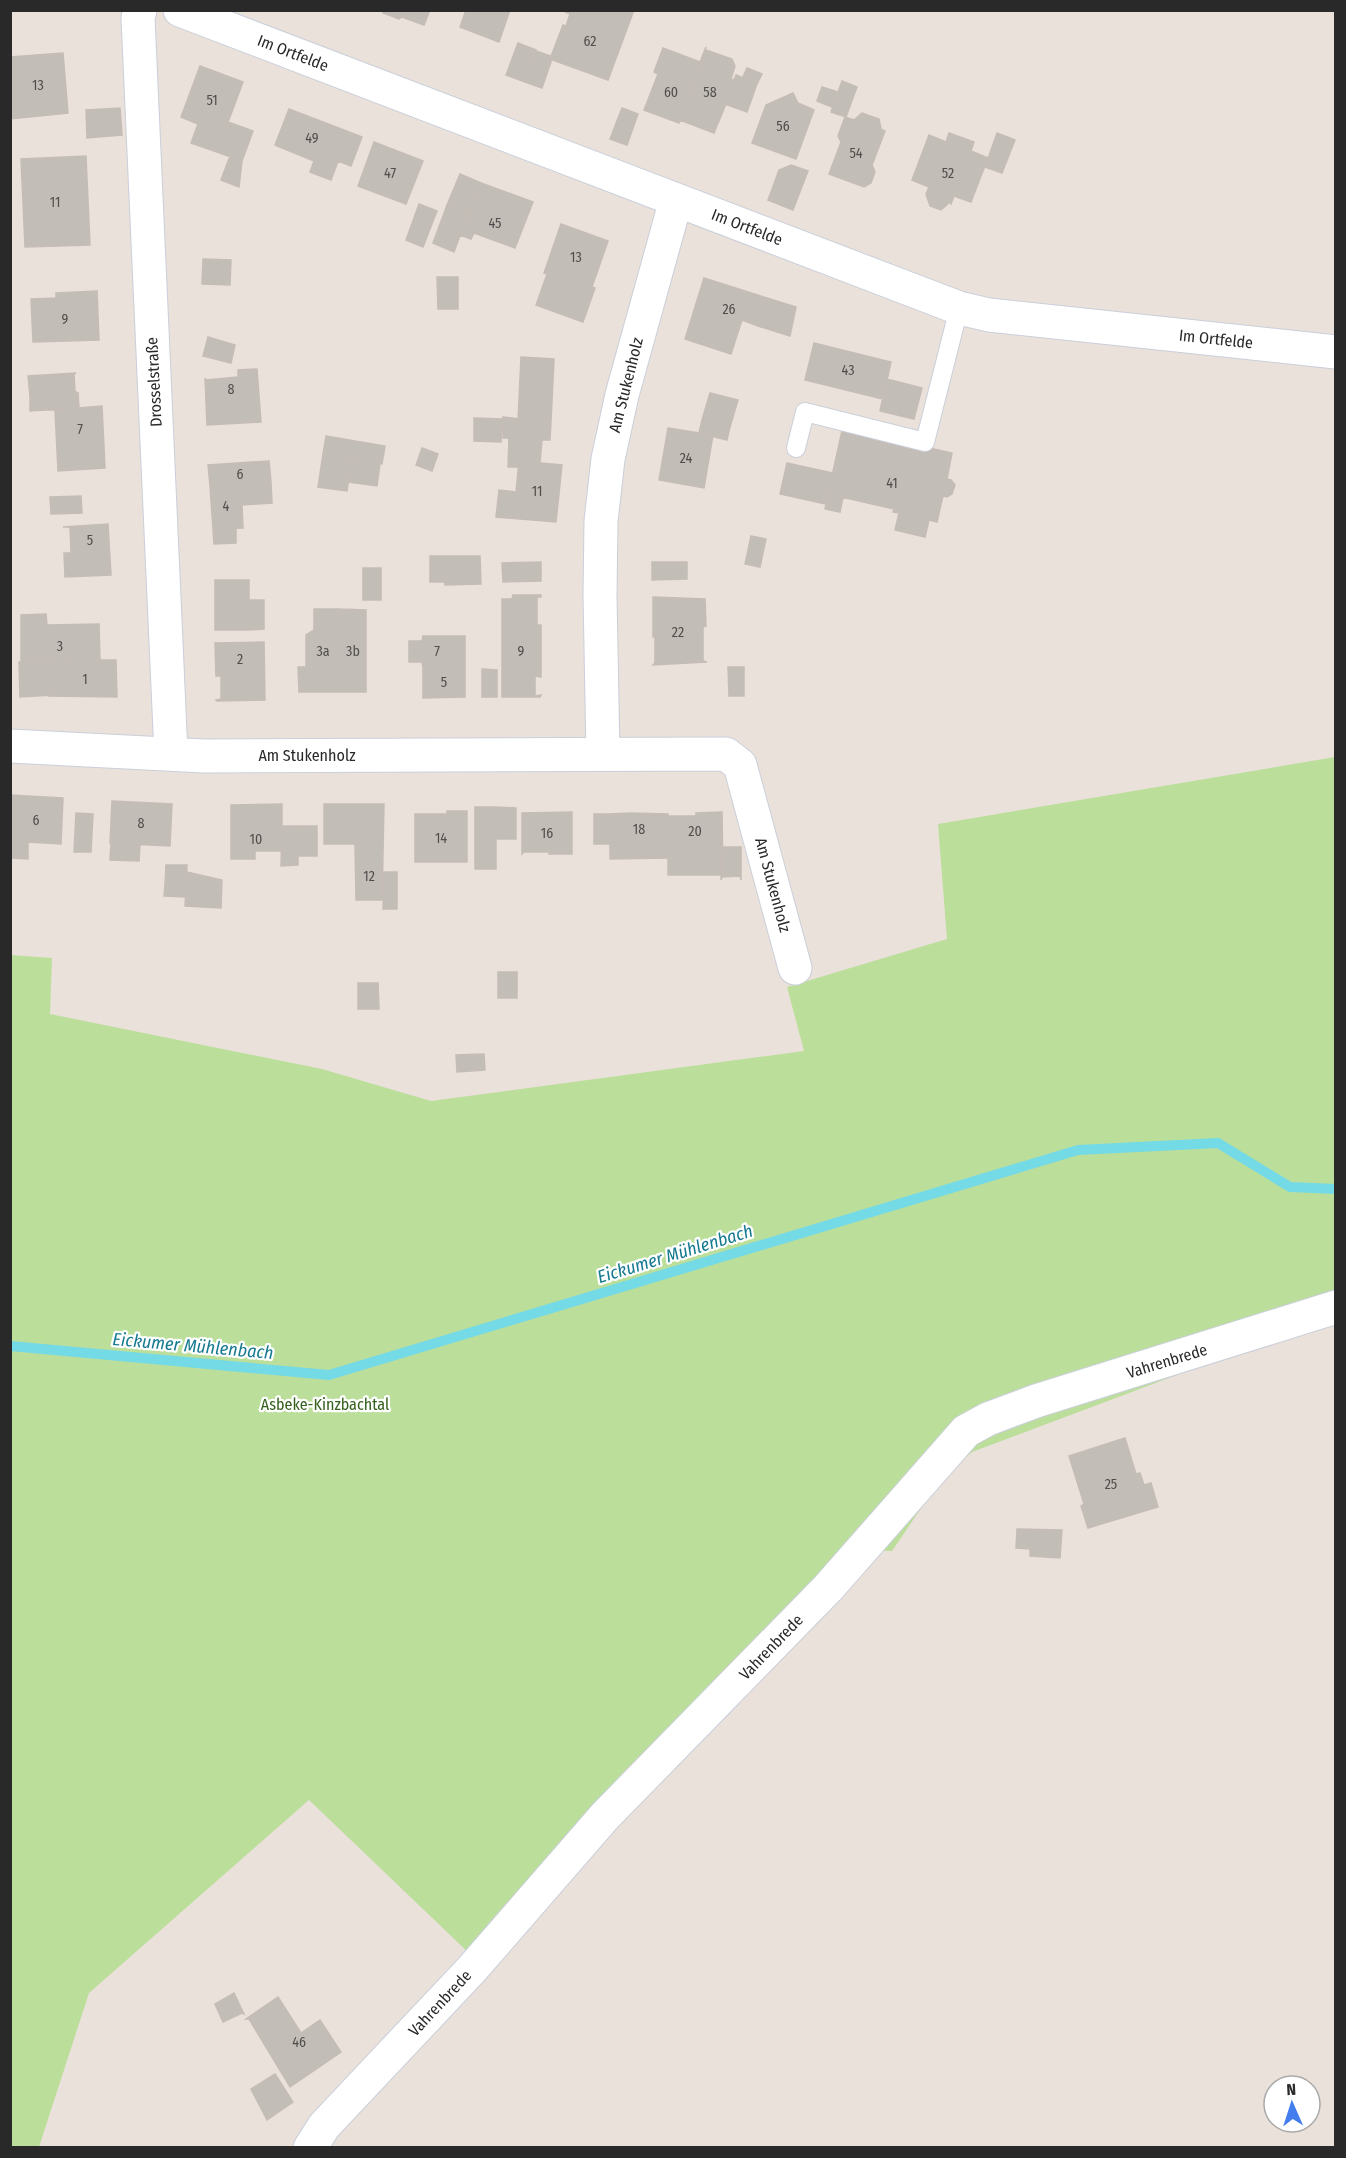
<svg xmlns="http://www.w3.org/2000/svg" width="1346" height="2158" viewBox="0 0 1346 2158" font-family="'Fira Sans Condensed',sans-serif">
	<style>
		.green { fill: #bcde9b }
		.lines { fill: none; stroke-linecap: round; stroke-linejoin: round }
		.stream { stroke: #74dae6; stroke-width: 10 }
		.building { fill: #c3bdb7; stroke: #c5bdb5; stroke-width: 1.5 }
		.service-casing { stroke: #cacfda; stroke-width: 20 }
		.minor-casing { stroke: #cacfda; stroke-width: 35 }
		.service { stroke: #fff; stroke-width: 18 }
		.minor { stroke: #fff; stroke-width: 33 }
		.labels { text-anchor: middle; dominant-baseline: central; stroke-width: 4.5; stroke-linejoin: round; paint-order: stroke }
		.number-label { font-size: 14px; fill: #504e4c }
		.street-label { font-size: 16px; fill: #292929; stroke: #fff }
		.park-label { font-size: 16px; fill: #36601e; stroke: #fff }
		.water-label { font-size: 18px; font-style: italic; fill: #157990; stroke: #fff }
	</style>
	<rect width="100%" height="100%" fill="#eae1db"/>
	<path class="green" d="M1335 757V1319L1262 1343 972 1452 941 1479 892 1551 861 1550 472 1956 309 1800 89 1993 39 2147H11L10 955 52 958 50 1014 322 1069 431 1101 804 1051 787 987 947 939 938 824Z"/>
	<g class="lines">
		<path class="stream" d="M10 1346 329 1375 1078 1150 1218 1143 1290 1187 1336 1189"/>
	</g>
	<path class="building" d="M382 10H430L424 25 402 17 399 19 383 13Z
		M466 10H510L499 42 460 27Z
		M561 10H634L608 80 550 59 563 25 566 26 570 14Z
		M518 43 536 50 525 82 506 75Z
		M706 47 679 123 644 110 658 74 654 72 663 48 700 62Z
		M706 50 732 59 735 66 731 79 734 80 725 104H726L714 133 680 120Z
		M536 51 551 56 552 59 542 88 525 82Z
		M63 53 68 113 10 119V57Z
		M200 66 243 82 217 152 191 143 198 124 181 117Z
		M747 68 762 74 757 84 743 77Z
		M736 75 757 84 747 112 725 104Z
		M842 81 857 87 846 117 831 112Z
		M822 87 838 92 832 107 817 101Z
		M793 93 798 103 814 110 796 159 752 143 766 105Z
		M120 108 122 135 87 138 86 110Z
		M622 108 638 114 627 145 610 139Z
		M289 109 349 132 331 180 310 172 314 161 275 145Z
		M862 113 879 119 881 129 885 131 872 165 875 172 871 183 864 187 829 174 841 142 838 136 845 117 854 120Z
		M228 122 253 131 242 161 217 152Z
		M349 132 362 137 351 166 338 161Z
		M949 133 974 142 971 151 988 158 971 202 954 196 951 204 950 202 941 210 930 206 926 194 929 187 912 180 929 135 946 142Z
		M997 133 1015 140 1002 173 985 167Z
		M374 142 423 161 406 204 358 186Z
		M86 156 90 245 25 247 21 159Z
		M230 156 242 161 239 187 221 180Z
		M791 165 808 171 793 210 768 200 779 170Z
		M460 174 481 183 468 213 447 205Z
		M481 183 533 202 515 248 474 233 471 239 460 235Z
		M419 204 437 211 423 247 406 240Z
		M447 205 468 213 454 252 433 243Z
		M561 224 608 241 592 287 595 288 583 322 536 305 547 274 544 273Z
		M203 259 231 260 230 285 202 284Z
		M437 277H458V309H438Z
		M704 278 767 298 758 326 742 320 731 354 685 339Z
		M97 291 99 340 33 342 31 299 56 298V293Z
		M767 298 796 307 790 336 758 326Z
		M208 337 235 345 231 363 203 356Z
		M814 343 891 362 883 399 805 380Z
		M521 357 554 359 551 422 518 421Z
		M257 369 261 422 207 425 205 378 206 380 238 377V370Z
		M76 373 74 374 75 391 78 393 30 396 28 376Z
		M887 379 922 388 914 419 880 411Z
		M78 393 79 408 30 411V396Z
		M710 393 738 400 730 427 702 420Z
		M102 406 105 468 58 471 55 410Z
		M503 417 519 419 518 438 542 440 540 463 519 461 518 467H508L509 438H503Z
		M474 418 502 419 501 442 474 441Z
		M702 420 730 427 727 440 699 433Z
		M518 421 551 422 550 440 518 438Z
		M668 428 713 435 704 488 659 480Z
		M842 431 928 451 929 448 952 453 947 479 951 480 955 485 952 494 947 497 943 496 937 522 929 520 925 537 895 530 899 513 893 512 894 509 828 494Z
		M326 436 385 446 382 464 323 454Z
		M422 448 438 454 432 471 416 465Z
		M323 454 352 459 347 491 318 487Z
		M352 459 380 464 377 486 349 482Z
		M269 461 271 482 210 486 208 465Z
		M519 461 562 465 556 522 496 517 499 490 516 492Z
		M787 463 833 473 826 504 780 494Z
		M271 482 272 503 242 505 243 528 213 529 210 486Z
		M828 494 843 497 840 512 825 509Z
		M81 496 82 513 51 514 50 497Z
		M108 524 111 575 65 577 64 553H71L70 527H63Z
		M236 528V543L214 544 213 529Z
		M751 536 766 539 760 567 745 564Z
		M430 556H444L445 582H430Z
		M444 556H480L481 584 445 585Z
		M541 562V581L503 582 502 563Z
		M652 562H687V579L652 580Z
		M363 568H381V600H363Z
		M215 580H249V630H215Z
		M513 595H541V597H537V625H541V677L535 676V696L541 695 540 697H502V599H512Z
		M653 597 705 599 706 626 703 627V661L707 662 653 665 655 663V637H653Z
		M249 600H264V629L249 630Z
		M314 609H340V692H299L298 667H306V635L314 630Z
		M340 609 366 610V692H340Z
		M46 614 47 625 99 624 100 660 21 661V615Z
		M423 636H465V667H423L422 662H409V641H422Z
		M264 642 265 700 217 701 216 700 221 699V676H216L215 643Z
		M100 660H116L117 697 48 696 53 695 52 661Z
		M19 662H52L53 695 20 697Z
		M423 667H465V697L423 698Z
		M728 667H744V696H729Z
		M482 669 497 670V697H482Z
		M10 795 63 798 61 844 28 842V859L10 858Z
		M112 801 172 804 170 846 110 843Z
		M282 804V851H255V859H231V805Z
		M324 804H384L382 900H356L355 844H324Z
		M475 807H496V869H475Z
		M496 807 516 808V839H496Z
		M447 811H467V862H415V814H447Z
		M572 812V854H549L550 852H524L522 854V813Z
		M722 812 723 875H668V814V816H696V813Z
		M76 813 93 814 91 852H74Z
		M631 813 668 814V858L610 859V814Z
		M594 814H610V844H594Z
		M282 826H298V865L281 866Z
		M298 826H317V856H298Z
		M111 843 140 844 139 861 110 860Z
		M722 847H741V880L740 876 722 877 721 880Z
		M166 865H187L186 885 165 884Z
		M187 872 222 880 221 908 185 906Z
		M384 872H397V909H383Z
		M165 884 186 885V897L164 896Z
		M498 972H517V998H498Z
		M358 983H378L379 1009H358Z
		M484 1054 485 1070 457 1072 456 1055Z
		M1125 1438 1136 1474 1140 1473 1144 1485 1151 1483 1158 1507 1088 1528 1081 1506 1084 1504 1069 1456Z
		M1017 1529 1062 1530 1060 1558 1030 1556V1549L1016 1548Z
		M234 1993 244 2014 242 2013 223 2022 215 2004Z
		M278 1997 301 2033 320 2020 341 2052 290 2087 249 2019H246Z
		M275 2074 293 2102 267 2120 251 2089Z"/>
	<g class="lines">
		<defs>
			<path id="service" d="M796 448 805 412 925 442 959 308"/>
			<path id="minor" d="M140 10 138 18 171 754
				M180 10 959 308 989 315 1336 352
				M10 746 204 756 726 754 740 765 795 968
				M603 754 600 595 601 521 608 459 622 395 676 200
				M310 2148 324 2126 472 1969 605 1816 828 1588 966 1431 988 1419 1036 1401 1336 1307"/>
		</defs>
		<use href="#service" class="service-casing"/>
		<use href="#minor" class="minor-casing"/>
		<use href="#service" class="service"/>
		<use href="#minor" class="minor"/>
	</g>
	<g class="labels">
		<g class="number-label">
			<text x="590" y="41">62</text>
			<text x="38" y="85">13</text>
			<text x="671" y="92">60</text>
			<text x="710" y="92">58</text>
			<text x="212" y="100">51</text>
			<text x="783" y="126">56</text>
			<text x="312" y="138">49</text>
			<text x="856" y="153">54</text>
			<text x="390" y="173">47</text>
			<text x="948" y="173">52</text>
			<text x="55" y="202">11</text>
			<text x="495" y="223">45</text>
			<text x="576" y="257">13</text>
			<text x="729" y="309">26</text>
			<text x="65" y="319">9</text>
			<text x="848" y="370">43</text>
			<text x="231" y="389">8</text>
			<text x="80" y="429">7</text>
			<text x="686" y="458">24</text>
			<text x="240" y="474">6</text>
			<text x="892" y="483">41</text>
			<text x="537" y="491">11</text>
			<text x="226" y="506">4</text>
			<text x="90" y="540">5</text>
			<text x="678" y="632">22</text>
			<text x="60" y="646">3</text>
			<text x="323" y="651">3a</text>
			<text x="353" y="651">3b</text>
			<text x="437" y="651">7</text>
			<text x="521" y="651">9</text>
			<text x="240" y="659">2</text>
			<text x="85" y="679">1</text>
			<text x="444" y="682">5</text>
			<text x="36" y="820">6</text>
			<text x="141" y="823">8</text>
			<text x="639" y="829">18</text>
			<text x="695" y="831">20</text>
			<text x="547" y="833">16</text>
			<text x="441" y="838">14</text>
			<text x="256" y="839">10</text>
			<text x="369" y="876">12</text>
			<text x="1111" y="1484">25</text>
			<text x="299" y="2042">46</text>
		</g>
		<g class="street-label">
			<text transform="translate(293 53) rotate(21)">Im Ortfelde</text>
			<text transform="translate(747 227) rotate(21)">Im Ortfelde</text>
			<text transform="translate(1216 339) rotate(6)">Im Ortfelde</text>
			<text transform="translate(154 382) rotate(-93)">Drosselstraße</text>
			<text transform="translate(626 385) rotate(-76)">Am Stukenholz</text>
			<text x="307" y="755">Am Stukenholz</text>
			<text transform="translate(773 885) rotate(75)">Am Stukenholz</text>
			<text transform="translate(1167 1361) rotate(-17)">Vahrenbrede</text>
			<text transform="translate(771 1647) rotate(-46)">Vahrenbrede</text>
			<text transform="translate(440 2003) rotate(-47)">Vahrenbrede</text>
		</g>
		<g class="park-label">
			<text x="325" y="1404">Asbeke-Kinzbachtal</text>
		</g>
		<g class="water-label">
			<text transform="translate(675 1254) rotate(-17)">Eickumer Mühlenbach</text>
			<text transform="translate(193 1346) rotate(5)">Eickumer Mühlenbach</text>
		</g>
	</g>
	<rect width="1346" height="2158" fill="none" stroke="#292929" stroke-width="24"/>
	<g transform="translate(1292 2104) rotate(357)"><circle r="28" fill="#ffffff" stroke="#a9a9a9" stroke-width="1.5"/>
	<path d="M0-4.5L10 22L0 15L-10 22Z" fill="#447eee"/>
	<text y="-9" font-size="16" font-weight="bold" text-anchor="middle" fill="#292929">N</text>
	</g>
</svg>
